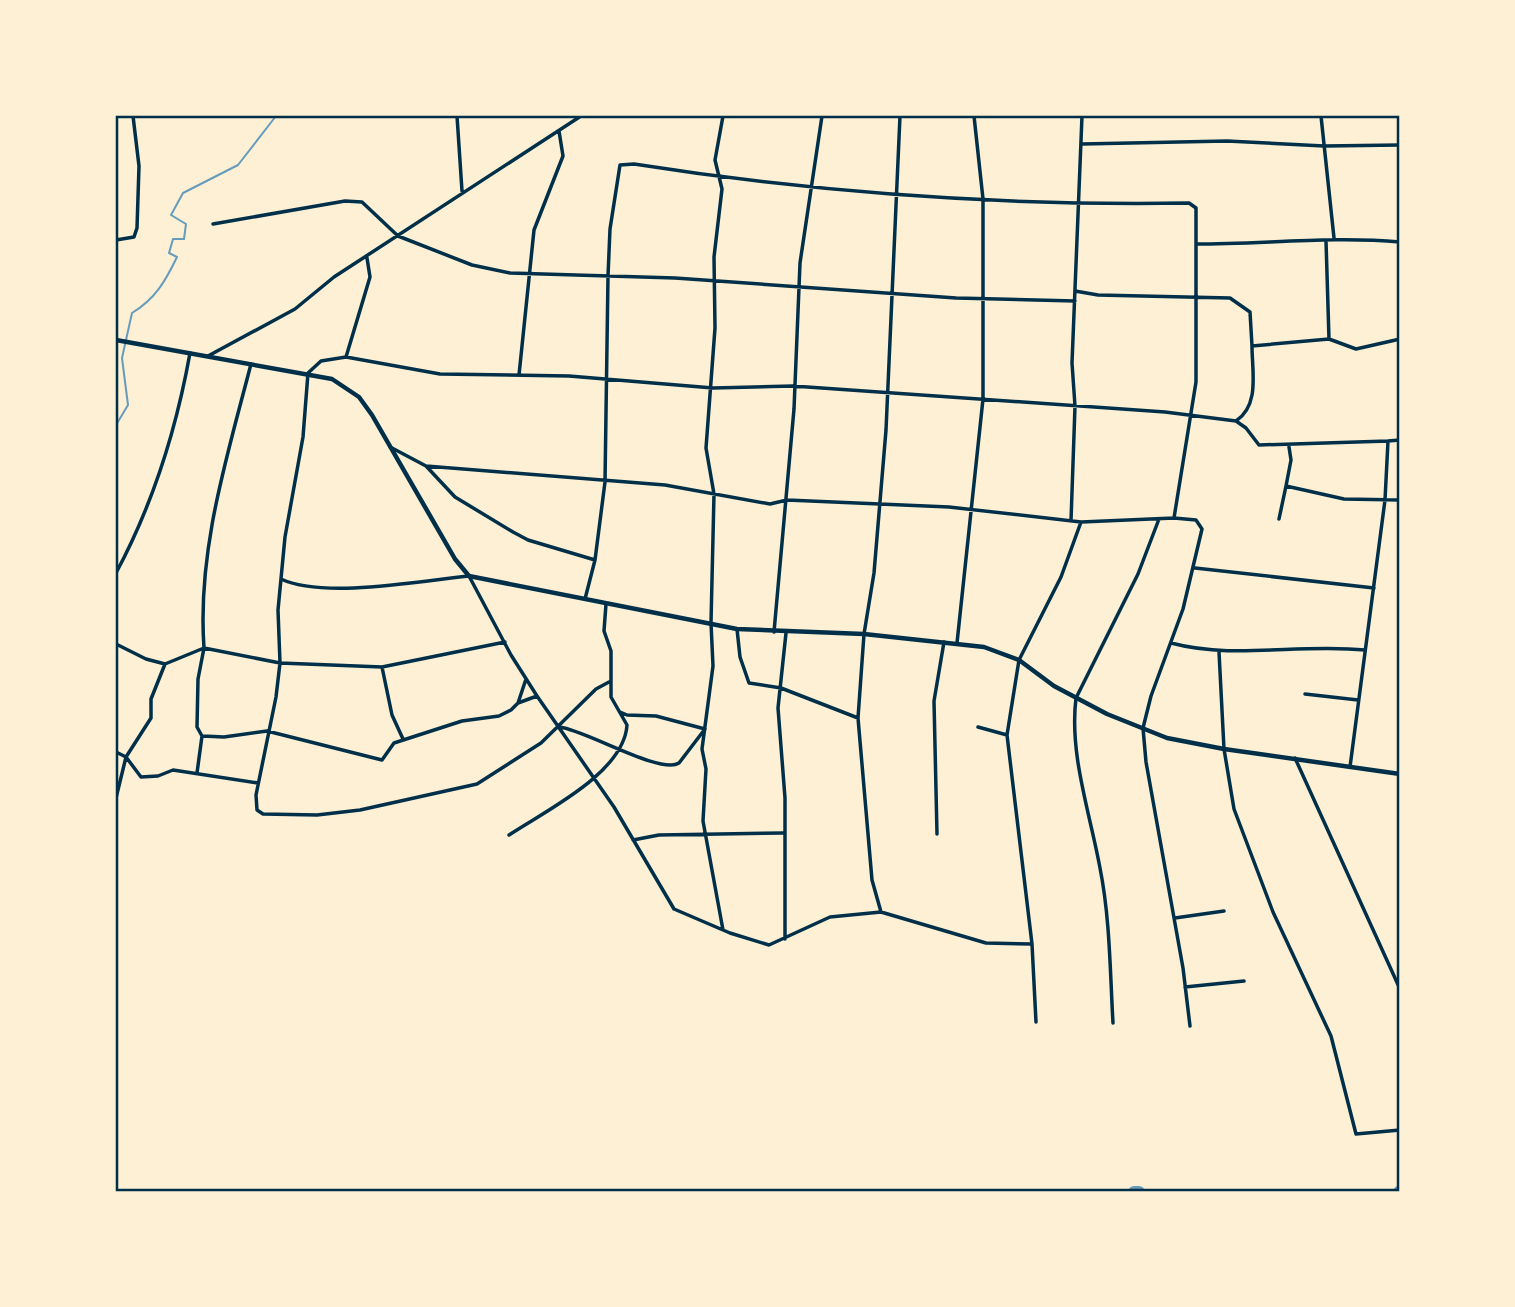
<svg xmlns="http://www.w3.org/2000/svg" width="1515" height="1307" viewBox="0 0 1515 1307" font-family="'Times New Roman',serif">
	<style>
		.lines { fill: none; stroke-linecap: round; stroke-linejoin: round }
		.stream { stroke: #669bbc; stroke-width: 2 }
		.river { stroke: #669bbc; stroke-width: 12 }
		.minor { stroke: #003049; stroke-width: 3.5 }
		.tertiary { stroke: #003049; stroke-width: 4.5 }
		.neatline { fill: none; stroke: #003049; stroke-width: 2.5 }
	</style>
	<rect width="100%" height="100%" fill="#fdf0d5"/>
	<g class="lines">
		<path class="stream" d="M116 425 128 405 122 358 132 313C155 299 165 282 177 257L169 253 173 239H184L186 224 171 215 183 193 238 165 276 116"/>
		<path class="river" d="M1134 1192H1139
			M1399 1192 1400 1191"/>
		<path class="minor" d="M457 116 462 191
			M1321 116 1334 238
			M1082 144 1227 141 1324 146 1400 145
			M213 224 345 201 362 202 398 236 472 265 510 273 675 278 956 298 1075 301
			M116 240 134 237 137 228 139 166 133 116
			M1326 241 1329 339
			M1075 291 1098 295 1230 298 1250 312 1252 346
			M208 356 295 309 334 277 581 116
			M346 357 370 277 367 258
			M519 375 534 230 563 156 559 131
			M1236 421C1260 405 1252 372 1252 346L1329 339 1356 349 1400 339
			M1289 447 1291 460 1286 486 1344 499 1400 500
			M392 448 426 466 455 497 513 532 528 540 595 560
			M426 466 665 485 770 504 787 500 949 507 1081 522 1174 518 1196 520 1202 529 1183 609 1151 696 1143 728 1146 762 1183 968 1190 1026
			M1174 518 1196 382V244
			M1279 519 1286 486
			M1071 521 1075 406 1072 363 1082 116
			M1195 568 1374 588
			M116 573C153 504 176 431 190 353
			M585 599 595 560 605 482 608 276 610 229 620 165 634 164C818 193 1003 206 1189 203L1196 208V244C1264 244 1332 236 1400 242
			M737 629 740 657 749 683 781 688 858 718
			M774 632 794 409 800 263 822 116
			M957 643 983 399V199L974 116
			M1171 643C1235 660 1300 643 1365 650
			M116 644 146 659 165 664 204 648C197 551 227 457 251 364
			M1219 652 1224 749 1234 809 1273 912 1331 1036 1356 1134 1400 1130
			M165 664 151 699V718L126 757 141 777 158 776 173 770 258 783
			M382 667 392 715 403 739
			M609 682 596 689 541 743 477 784 360 810 317 815 263 814 257 810 256 795 276 697 280 663 278 610 285 537 303 437 308 373 321 361 346 357 440 374 569 376 713 388 793 386 1165 412 1236 421 1246 428 1259 445 1388 441
			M1305 694 1358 700
			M537 696 614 807 674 909 730 933 769 945 830 917 881 912 986 943 1032 944 1036 1022
			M518 703 526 679
			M559 727C584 729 660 775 679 763L705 729 656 716 627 715 620 712
			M978 727 1007 735 1032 944
			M1007 735 1019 660 1061 577 1081 522
			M202 736 224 737 267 731 382 760 394 743 462 721 499 716 511 710 518 703 537 696 511 655 469 576C421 581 323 599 281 579
			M116 752 126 757 116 798
			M1295 758 1400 989
			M1350 767 1385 500 1388 441 1400 440
			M197 773 202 736 197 727 198 679 204 648 280 663 382 667 505 642
			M937 834 934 701 944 642
			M509 835C545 811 624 773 627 725L611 697V651L604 631 606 604
			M633 840 659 835 783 833
			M881 912 872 880 858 718 864 634 874 573 886 430 900 116
			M1175 918 1224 911
			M723 930 703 821 706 769 702 749 713 666 711 623 714 494 706 448 715 328 714 257 722 189 715 160 723 116
			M785 939V798L778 708 786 633
			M1185 987 1244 981
			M1113 1023C1110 971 1110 918 1100 868 1090 813 1069 754 1076 698L1138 574 1159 519"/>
		<path class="tertiary" d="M116 340 332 379 359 397 372 415 455 559 469 576 737 629 864 634 984 647 1019 660 1054 686 1107 714 1167 738 1224 749 1400 774"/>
	</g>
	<rect width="1515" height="1307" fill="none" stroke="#fdf0d5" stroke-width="234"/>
	<rect x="117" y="117" width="1281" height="1073" class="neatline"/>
</svg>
